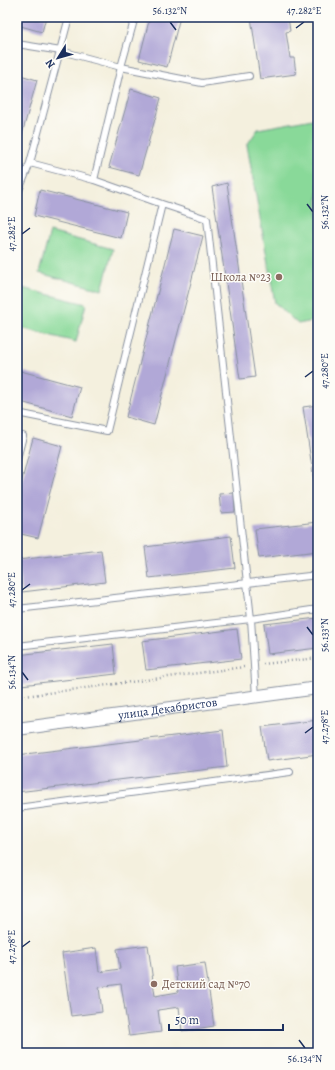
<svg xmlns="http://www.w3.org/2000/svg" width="335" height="1070" viewBox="0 0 335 1070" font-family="Alegreya,serif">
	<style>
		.green { fill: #89d999; stroke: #52847c }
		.building { fill: #b1a8d7 }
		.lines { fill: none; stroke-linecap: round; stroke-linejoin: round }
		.lane-casing { stroke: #88909e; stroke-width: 8 }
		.street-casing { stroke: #88909e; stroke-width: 14 }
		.path { stroke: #88909e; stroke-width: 2.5; stroke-dasharray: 1 3; stroke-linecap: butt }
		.lane { stroke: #fff; stroke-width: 6 }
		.street { stroke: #fff; stroke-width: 12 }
		.ticks { fill: none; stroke: #1b2f5e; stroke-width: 1.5 }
		.education-dot { fill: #8d6e63; stroke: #fdfcf7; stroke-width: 1.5 }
		.labels { text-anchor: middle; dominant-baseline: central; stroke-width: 3; stroke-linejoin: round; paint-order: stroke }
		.education-label { font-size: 12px; fill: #785e54; stroke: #fdfcf7; text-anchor: end }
		.street-label { font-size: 12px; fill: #1b2f5e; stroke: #fdfcf7 }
		.neatline { fill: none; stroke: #1b2f5e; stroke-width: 1.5 }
		.ticks-label { font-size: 10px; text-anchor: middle; fill: #1b2f5e }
	</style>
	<rect width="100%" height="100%" fill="#fdfcf7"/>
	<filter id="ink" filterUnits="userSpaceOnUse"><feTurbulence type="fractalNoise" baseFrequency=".025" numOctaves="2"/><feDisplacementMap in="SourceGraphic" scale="8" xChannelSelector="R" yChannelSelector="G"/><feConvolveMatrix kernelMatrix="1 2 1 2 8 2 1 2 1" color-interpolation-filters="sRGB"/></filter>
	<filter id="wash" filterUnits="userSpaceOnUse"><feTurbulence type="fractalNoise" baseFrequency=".012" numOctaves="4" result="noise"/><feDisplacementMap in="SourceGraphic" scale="16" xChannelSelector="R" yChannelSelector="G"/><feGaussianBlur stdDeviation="0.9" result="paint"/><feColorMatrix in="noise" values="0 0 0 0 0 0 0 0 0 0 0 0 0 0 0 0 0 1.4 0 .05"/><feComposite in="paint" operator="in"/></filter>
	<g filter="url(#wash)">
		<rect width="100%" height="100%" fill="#f4f0de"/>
		<path class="green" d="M318 118V320L298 324 275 303 247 145 258 129Z
			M50 232 113 249 102 290 39 273Z
			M22 288 86 304 76 342 17 327V308Z"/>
		<g id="blocks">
			<path class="building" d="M17 17H46L42 32 17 25Z
				M150 17H180L167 67 139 60Z
				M251 17H288L290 31 286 32 290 58H294L296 74 260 79Z
				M17 74 37 80 17 152Z
				M131 89 161 98 139 175 109 167Z
				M227 183 255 377 240 379 212 187Z
				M40 190 127 212 121 238 34 216Z
				M174 229 203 236 154 425 126 417Z
				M17 370 80 387 72 416 17 401Z
				M318 405V480L314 481 303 407Z
				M33 438 62 446 38 538 17 533V499Z
				M234 493 235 512 221 513 219 494Z
				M318 522V551L259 558 255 529Z
				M231 536 235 568 149 578 145 547Z
				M101 550 105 582 22 592 18 560Z
				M318 618V648L268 654 264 624Z
				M237 629 241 659 146 670 142 641Z
				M113 644 116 674 21 685 17 655Z
				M318 720V754L267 761 262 727Z
				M223 730 227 767 17 792V755Z
				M148 945 155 996 178 992 175 967 205 963 214 1026 182 1031 179 1007 158 1010 161 1032 129 1036 121 984 99 987 102 1012 71 1016 62 953 96 948 99 972 120 969 117 949Z"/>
		</g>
	</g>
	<g filter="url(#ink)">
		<use href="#blocks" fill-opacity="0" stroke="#88909e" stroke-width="1"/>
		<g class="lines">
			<defs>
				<path id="lane" d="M135 17 121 67 202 83 249 76
					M17 44 61 51 121 67 94 180
					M30 163 94 180 162 204
					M17 195 30 163 69 17
					M17 413 107 431 162 204 207 219 251 619 256 697
					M17 459 23 436
					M17 609 318 575
					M17 646 251 619 318 609
					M17 714 18 729
					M17 808 290 772"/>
				<g id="street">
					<path id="s1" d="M17 729 318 688"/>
				</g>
			</defs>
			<use href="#lane" class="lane-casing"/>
			<use href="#street" class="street-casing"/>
			<path class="path" d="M263 664 318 658
				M17 697 244 667"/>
			<use href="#lane" class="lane"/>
			<use href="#street" class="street"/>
		</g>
	</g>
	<path class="ticks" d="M170 22 176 30M296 28 304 22M307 204 313 212M22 234 30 228M305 377 313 371M22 590 30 584M307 627 313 635M22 672 28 680M305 733 313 727M22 947 30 941M299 1040 305 1048"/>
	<g class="education-dot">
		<circle cx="279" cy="277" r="4"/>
		<circle cx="154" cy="984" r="4"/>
	</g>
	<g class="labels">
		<g class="education-label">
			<text x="271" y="277">Школа №23</text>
			<text x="162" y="984" text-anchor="start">Детский сад №70</text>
		</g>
		<g class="street-label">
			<text stroke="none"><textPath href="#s1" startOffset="152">улица Декабристов</textPath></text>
		</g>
	</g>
	<rect width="335" height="1070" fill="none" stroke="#fdfcf7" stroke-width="44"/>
	<g transform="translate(58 58) rotate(233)" stroke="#fdfcf7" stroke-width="3" paint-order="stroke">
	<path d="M0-3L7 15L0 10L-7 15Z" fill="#1b2f5e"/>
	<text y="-6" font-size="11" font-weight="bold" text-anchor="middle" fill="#1b2f5e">N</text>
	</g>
	<path d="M169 1024v6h114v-6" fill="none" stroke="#1b2f5e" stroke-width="2"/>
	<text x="175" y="1024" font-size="12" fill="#1b2f5e" stroke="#fdfcf7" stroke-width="3" paint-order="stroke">50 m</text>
	<rect x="22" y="22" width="291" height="1026" class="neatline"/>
	<g class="ticks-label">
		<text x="170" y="14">56.132°N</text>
		<text x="304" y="14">47.282°E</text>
		<text transform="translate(324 212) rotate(-90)" y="4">56.132°N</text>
		<text transform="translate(11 234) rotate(-90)" y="4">47.282°E</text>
		<text transform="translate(324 371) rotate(-90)" y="4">47.280°E</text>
		<text transform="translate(11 590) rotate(-90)" y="4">47.280°E</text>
		<text transform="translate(324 635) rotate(-90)" y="4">56.133°N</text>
		<text transform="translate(11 672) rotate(-90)" y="4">56.134°N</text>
		<text transform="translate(324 727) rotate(-90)" y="4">47.278°E</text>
		<text transform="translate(11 947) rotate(-90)" y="4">47.278°E</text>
		<text x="305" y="1062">56.134°N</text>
	</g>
</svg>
